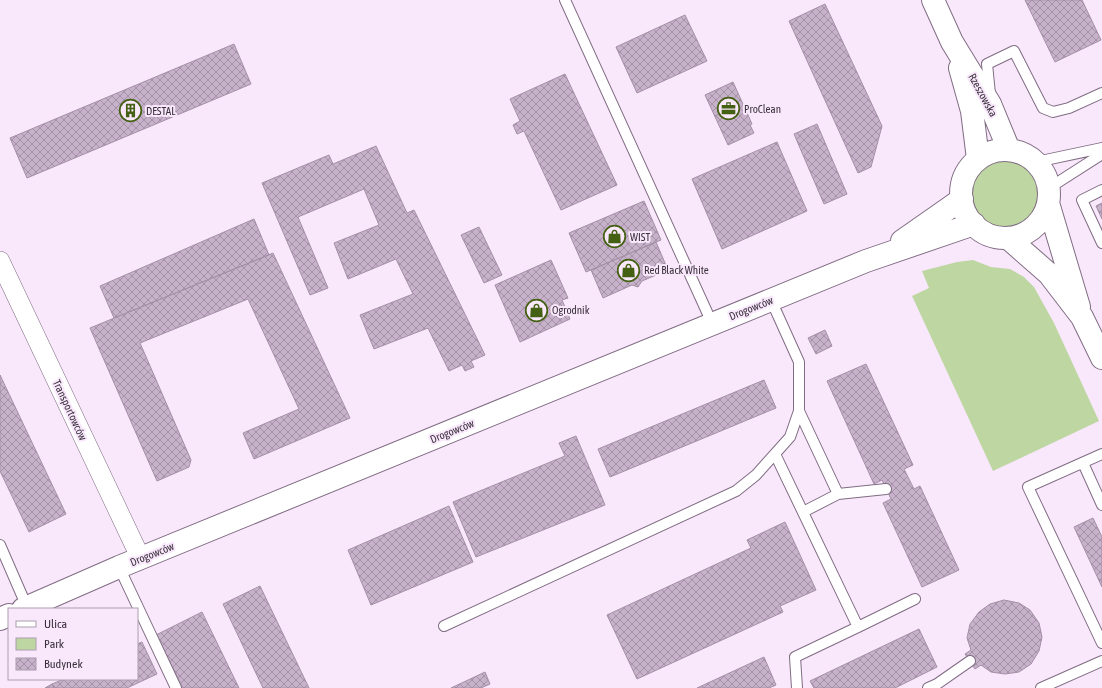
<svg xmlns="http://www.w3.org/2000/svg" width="1102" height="688" viewBox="0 0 1102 688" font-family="'Asap Condensed',sans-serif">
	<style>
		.green { fill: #bed7a2 }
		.building { fill: url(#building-cross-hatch); stroke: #a48fa7 }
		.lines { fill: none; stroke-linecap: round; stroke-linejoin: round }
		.service-casing { stroke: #806c83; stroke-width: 12 }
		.minor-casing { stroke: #806c83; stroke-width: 20 }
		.tertiary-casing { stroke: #806c83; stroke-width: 24 }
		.service { stroke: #fff; stroke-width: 10 }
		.minor { stroke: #fff; stroke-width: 19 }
		.tertiary { stroke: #fff; stroke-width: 22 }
		.labels { text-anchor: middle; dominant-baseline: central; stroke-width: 4; stroke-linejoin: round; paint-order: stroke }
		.street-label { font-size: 11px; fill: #39303a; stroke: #f9e7fc }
		.poi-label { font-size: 11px; fill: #39303a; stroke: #f9e7fc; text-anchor: start }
	</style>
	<defs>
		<pattern id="building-cross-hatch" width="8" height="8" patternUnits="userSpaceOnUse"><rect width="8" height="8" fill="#c8b2cb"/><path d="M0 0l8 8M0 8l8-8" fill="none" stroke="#a391a6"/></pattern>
	</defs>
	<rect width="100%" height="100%" fill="#f9e7fc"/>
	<path class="green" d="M970 193a35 35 0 1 1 70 0a35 35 0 1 1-70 0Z
		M973 260 991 267 1010 269 1024 277 1034 287 1054 323 1099 421 993 471 912 296 929 288 922 271 957 262Z"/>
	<path class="building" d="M1025 0H1082L1101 40 1055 62Z
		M825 4 882 126 871 167 858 173 789 21Z
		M685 15 707 61 637 93 616 47Z
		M234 44 251 84 27 178 10 138Z
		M565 74 617 185 561 210 524 131 517 134 513 125 520 121 510 99Z
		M733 82 752 124 750 125 754 133 728 145 705 95Z
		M817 124 847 194 824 204 794 134Z
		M777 142 807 211 722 249 692 179Z
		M376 146 407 213 414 210 485 355 471 361 474 367 465 371 462 365 449 371 428 328 374 349 360 315 413 294 396 259 348 279 334 243 379 225 364 189 298 217 328 288 310 295 262 183 329 155 333 164Z
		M644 201 661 240 586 272 569 233Z
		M1102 203V219L1096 206Z
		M254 219 269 255 114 318 100 286Z
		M479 227 502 275 484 283 461 235Z
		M656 242 668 270 642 281 638 287 632 285 603 298 591 270Z
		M273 253 350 418 254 459 243 433 299 409 248 299 140 343 191 460 189 467 157 481 90 328Z
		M551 260 568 298 562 300 570 319 520 342 495 285Z
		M825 330 832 346 816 354 808 338Z
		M866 364 913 465 904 469 914 489 920 486 959 570 922 587 883 503 891 499 882 480 874 484 827 381Z
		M0 375 66 514 29 532 0 471Z
		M764 380 776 408 610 477 598 449Z
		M576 436 605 505 476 557 453 502 565 456 559 443Z
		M449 506 473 562 371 605 348 550Z
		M1093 518 1102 537V587L1074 527Z
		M785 522 816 590 780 606 783 612 637 679 607 615 751 548 747 540Z
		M260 586 309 688H263L223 604Z
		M1004 600 1019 603 1030 610 1039 623 1042 637 1039 651 1031 664 1019 672 1005 674 991 672 981 665 975 669 965 654 971 650 967 638 970 624 979 612 990 604Z
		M202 612 239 688H183L156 635Z
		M919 629 937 667 895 688H814L810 681Z
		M142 642 157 674 127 688H54L52 684 64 679H137V644Z
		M764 657 776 685 769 688H697Z
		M485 672 490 684 481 688H451Z
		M52 684 54 688H45Z"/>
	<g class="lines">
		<defs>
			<path id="service" d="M565 0 712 323
				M990 94 987 64 1014 51 1043 108 1053 112 1069 108 1102 93
				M1036 162 1102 148
				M1049 188 1102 154
				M1102 190 1082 200 1102 243
				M799 411 838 494
				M775 454 858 627 795 657 797 688
				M1102 454 1028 487 1102 643
				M1083 463 1102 505
				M803 512 838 494 886 489
				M0 545 27 607
				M119 567 176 688
				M444 626 736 491 756 475 790 437 799 411V362L771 300
				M858 627 915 599
				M928 688 937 684 970 661
				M1041 688 1102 661"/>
			<path id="minor" d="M0 261 141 559"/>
			<path id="tertiary" d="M933 0 952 42 990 104 1009 150
				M960 68 972 111 978 159
				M961 194a44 44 0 1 1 88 0a44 44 0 1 1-88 0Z
				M1048 203 1079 307
				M1008 238 1049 274 1082 317 1102 358
				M902 241 962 199
				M23 609 119 567 866 261 974 224
				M0 619 9 615"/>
		</defs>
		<use href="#service" class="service-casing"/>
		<use href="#minor" class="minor-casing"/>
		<use href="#tertiary" class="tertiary-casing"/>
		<use href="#service" class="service"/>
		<use href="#minor" class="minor"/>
		<use href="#tertiary" class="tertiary"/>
	</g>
	<defs>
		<symbol id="office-ring" viewBox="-11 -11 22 22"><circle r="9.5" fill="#f9e7fc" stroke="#446113" stroke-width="1.5"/><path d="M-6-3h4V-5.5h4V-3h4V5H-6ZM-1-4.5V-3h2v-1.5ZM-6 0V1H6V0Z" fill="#446113"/></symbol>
		<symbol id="building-ring" viewBox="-11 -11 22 22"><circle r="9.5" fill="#f9e7fc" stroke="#446113" stroke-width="1.5"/><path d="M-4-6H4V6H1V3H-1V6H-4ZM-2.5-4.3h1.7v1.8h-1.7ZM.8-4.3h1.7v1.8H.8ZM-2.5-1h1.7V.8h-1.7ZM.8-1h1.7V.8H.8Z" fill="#446113"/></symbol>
		<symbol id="shop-ring" viewBox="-11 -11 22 22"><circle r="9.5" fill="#f9e7fc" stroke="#446113" stroke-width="1.5"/><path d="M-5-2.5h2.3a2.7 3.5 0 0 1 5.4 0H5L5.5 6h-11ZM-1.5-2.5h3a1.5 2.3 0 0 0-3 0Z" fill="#446113"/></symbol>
	</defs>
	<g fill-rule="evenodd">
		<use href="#office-ring" x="716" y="96" width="25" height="25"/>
		<use href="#building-ring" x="118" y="98" width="25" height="25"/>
		<use href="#shop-ring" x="602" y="224" width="25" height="25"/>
		<use href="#shop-ring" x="616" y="258" width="25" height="25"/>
		<use href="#shop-ring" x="524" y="298" width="25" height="25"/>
	</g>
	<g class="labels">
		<g class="street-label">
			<text transform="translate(983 95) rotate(61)">Rzeszowska</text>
			<text transform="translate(751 308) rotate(-22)">Drogowców</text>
			<text transform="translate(70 410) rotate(65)">Transportowców</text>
			<text transform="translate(452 431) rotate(-22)">Drogowców</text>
			<text transform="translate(152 554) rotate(-22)">Drogowców</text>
		</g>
		<g class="poi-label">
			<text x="744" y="109">ProClean</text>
			<text x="146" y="111">DESTAL</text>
			<text x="630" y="237">WIST</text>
			<text x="644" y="270">Red Black White</text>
			<text x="552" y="310">Ogrodnik</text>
		</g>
	</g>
	<rect x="8" y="608" width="130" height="72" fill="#f9e7fc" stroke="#ac9eae"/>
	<rect x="16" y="621" width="20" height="6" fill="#ffffff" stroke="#ac9eae"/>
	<text x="44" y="628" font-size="12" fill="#39303a">Ulica</text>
	<rect x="16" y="638" width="20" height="12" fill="#bed7a2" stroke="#ac9eae"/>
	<text x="44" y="648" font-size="12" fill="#39303a">Park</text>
	<rect x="16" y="658" width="20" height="12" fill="url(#building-cross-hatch)" stroke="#ac9eae"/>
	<text x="44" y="668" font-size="12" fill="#39303a">Budynek</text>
</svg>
